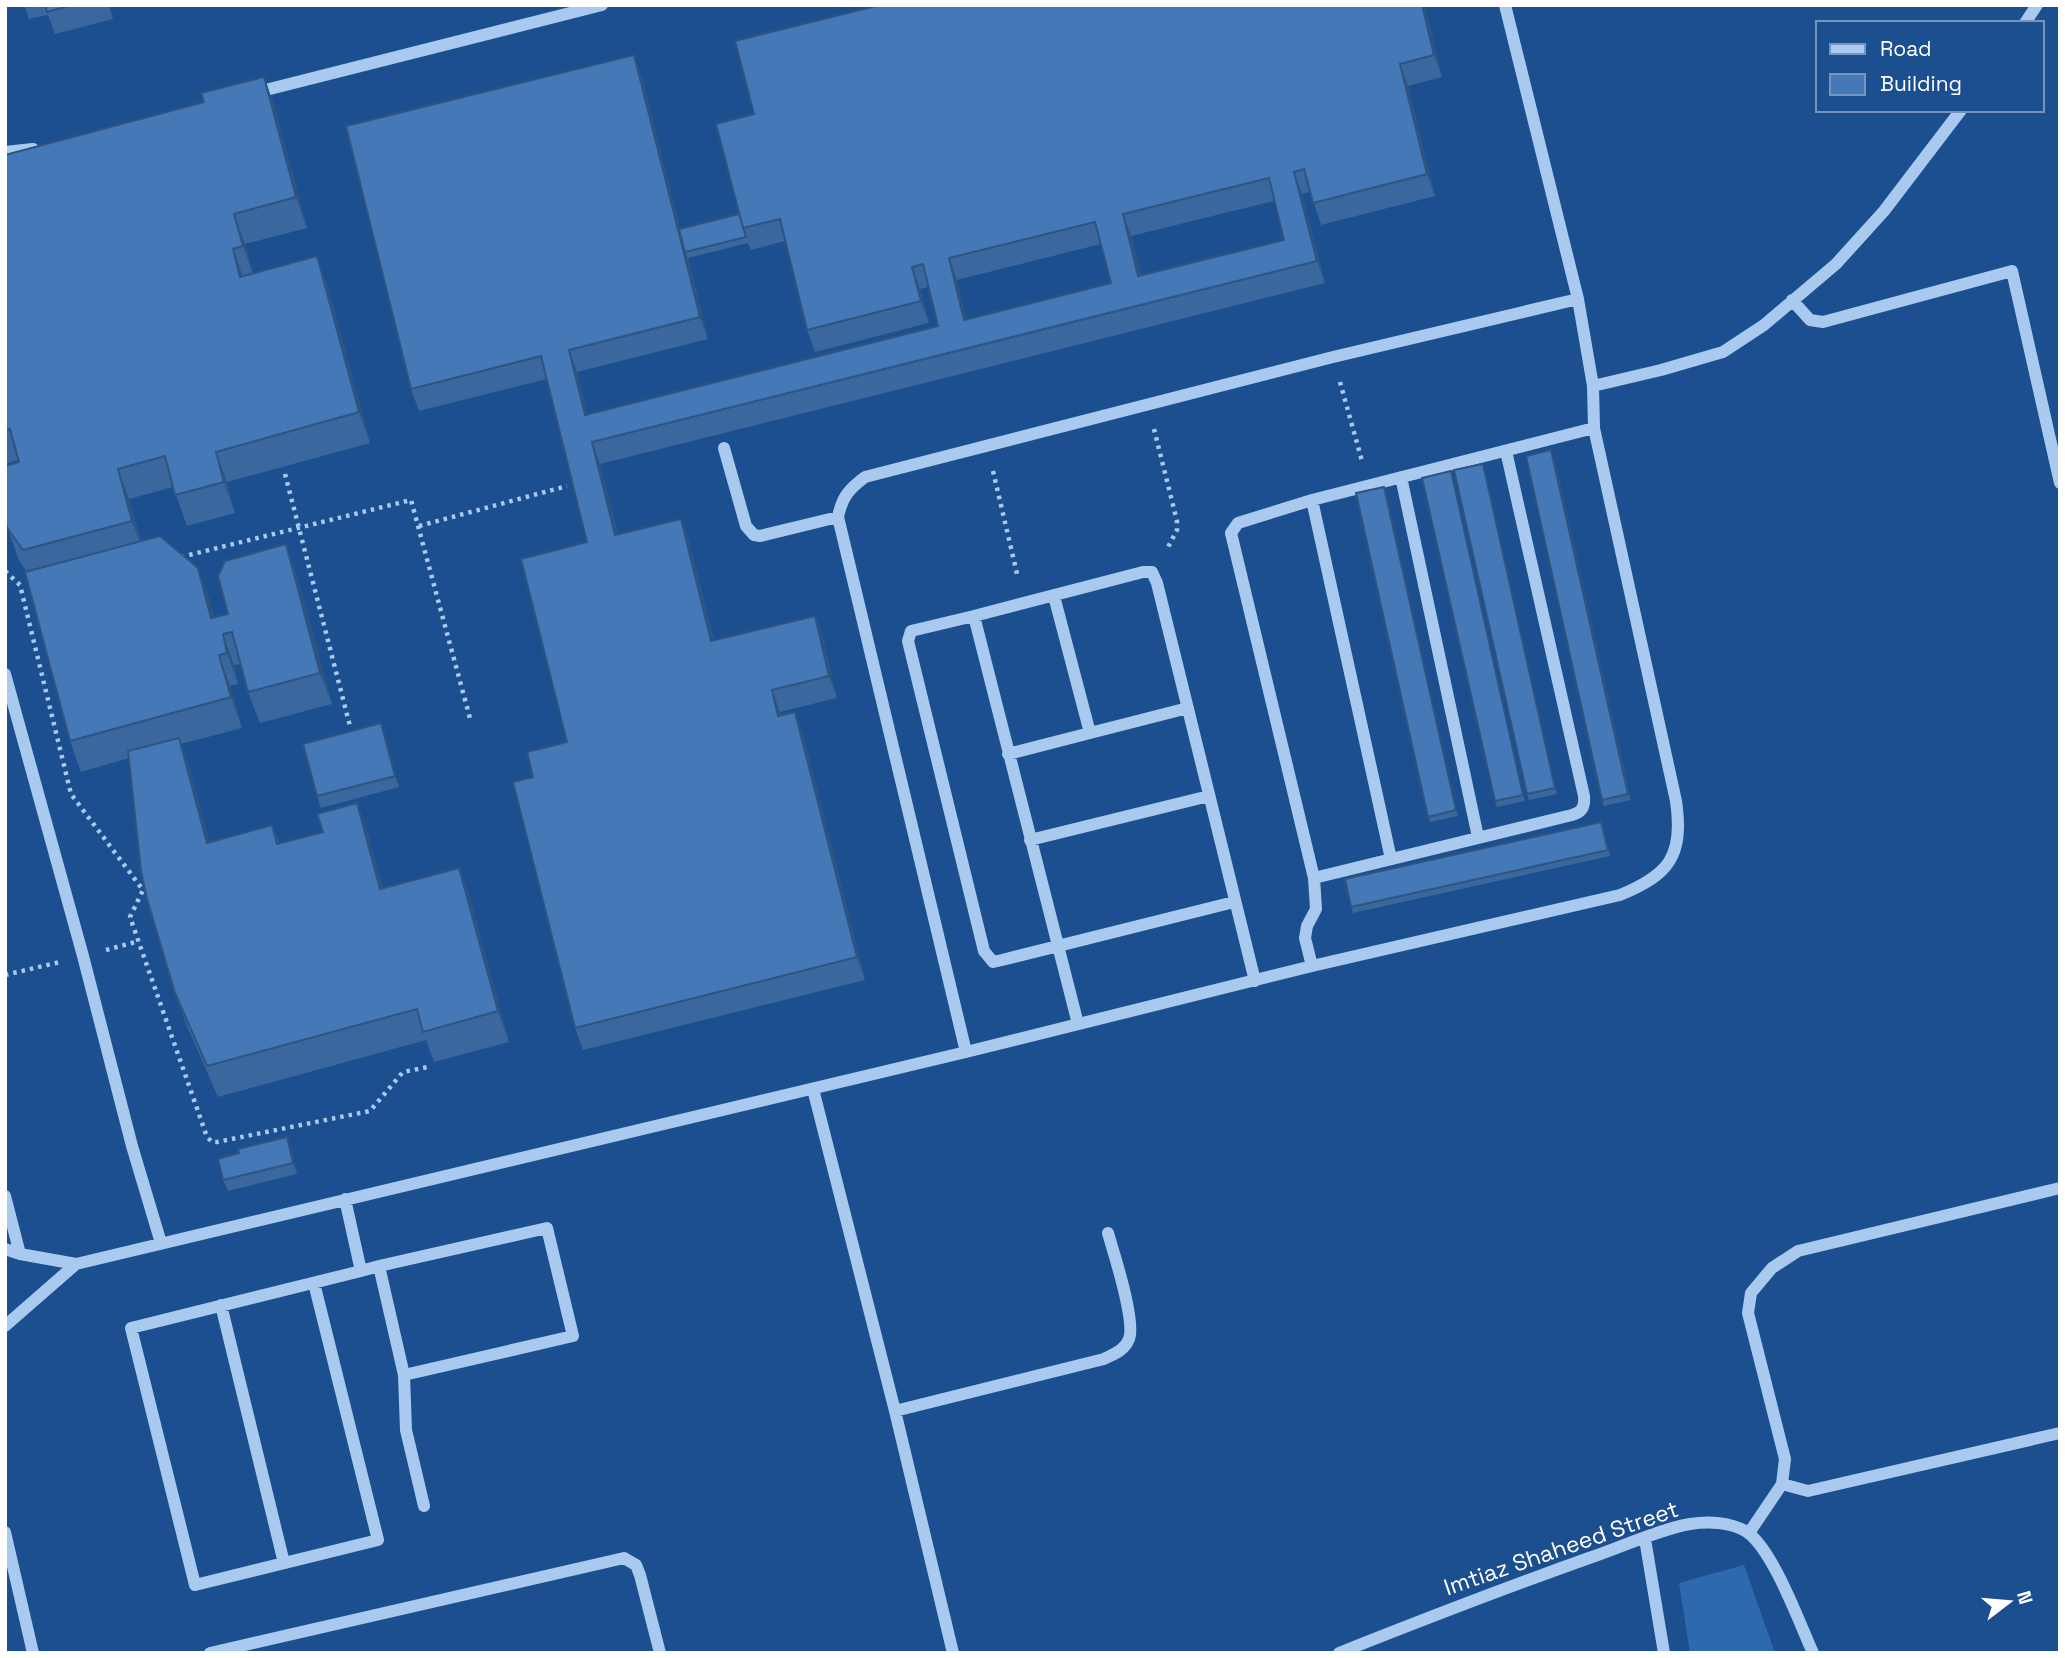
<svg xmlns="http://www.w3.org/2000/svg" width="2065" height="1658" viewBox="0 0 2065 1658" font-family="'Space Grotesk',sans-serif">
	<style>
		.green { fill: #2e69ad }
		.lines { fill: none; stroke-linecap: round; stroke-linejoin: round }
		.path { stroke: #a9c9ee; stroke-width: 4.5; stroke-dasharray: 3.5 5; stroke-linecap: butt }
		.minor { stroke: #a9c9ee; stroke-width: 12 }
		.wall { fill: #3a679d; fill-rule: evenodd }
		.shaded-wall { fill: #305480 }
		.building { fill: #4478b7; stroke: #305480; stroke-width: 2; fill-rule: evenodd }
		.labels { text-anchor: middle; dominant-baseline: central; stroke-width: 5; stroke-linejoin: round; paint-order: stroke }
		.street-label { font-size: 23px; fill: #fff; stroke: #1b4f8f }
	</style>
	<rect width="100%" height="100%" fill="#1b4f8f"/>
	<path class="green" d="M1744 1565 1775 1653H1690L1679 1583Z"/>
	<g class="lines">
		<path class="path" d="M1340 382 1362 461
			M1154 429 1177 521V530L1166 551
			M993 471 1018 578
			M285 474 350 726
			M419 526 567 486
			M181 557 411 500 471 722
			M5 571 20 585 71 794 143 890 130 917 207 1137 212 1142H217L370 1111 403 1072 428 1067
			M106 950 139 941
			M5 975 60 962"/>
		<path class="minor" d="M2025 23 2037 5
			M254 93 602 5
			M5 152 33 149
			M1792 300 1810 320 1823 322 2012 271 2060 483
			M1593 386 1661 370 1723 352 1764 325 1836 264 1884 211 1961 110
			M724 448 746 526 754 535 760 536 838 517
			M1401 477 1478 837
			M1312 500 1391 859
			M1054 596 1090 733 1188 708
			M974 616 911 631 908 641 984 951 993 962 1002 960 1234 902
			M5 674 83 956 132 1146 161 1243
			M1008 754 1090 733
			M1030 840 1209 796
			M1314 878 1572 815C1582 812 1585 807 1584 796L1506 451
			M1312 966 1305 938 1307 926 1316 909 1314 878 1231 533 1238 523 1312 500 1594 428
			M1078 1024 974 616 1143 572H1152L1157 583 1255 981
			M966 1052 838 517C842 497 849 489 865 477L1333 357 1578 299
			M813 1089 895 1411 953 1653
			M5 1196 20 1254
			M345 1199 361 1271 379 1266 547 1228 573 1336 404 1375 379 1266
			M5 1249 20 1254 76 1264 966 1052 1312 966 1620 895C1669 875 1684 856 1676 801L1594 428 1593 386 1578 299 1505 5
			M314 1283 378 1540 195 1585 131 1328 361 1271
			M221 1305 284 1563
			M5 1326 76 1264
			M404 1375 406 1430 424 1506
			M895 1411 1104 1359C1114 1354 1125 1350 1129 1339 1136 1321 1114 1254 1108 1233
			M1782 1484 1808 1491 2060 1433
			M5 1532 33 1653
			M1749 1533 1782 1484 1785 1459 1748 1313 1751 1293 1772 1268 1798 1251 2060 1188
			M1645 1539 1664 1653
			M210 1653 624 1558 636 1565 640 1575 660 1653
			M1339 1653C1422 1620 1505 1588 1589 1558 1619 1548 1660 1529 1690 1524 1708 1521 1731 1522 1747 1532 1773 1550 1799 1622 1813 1653"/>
	</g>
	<path class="wall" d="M24 5H109L113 19 55 34 48 15 29 19Z
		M880 5H1425L1442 77 1408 86 1435 196 1321 225 1310 192 1302 194 1325 283 600 464 618 535 689 541 714 641 815 616 823 638 837 698 780 712V716L795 712 803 734 865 980 583 1050 575 1028 533 777 567 742 587 542 547 379 419 411 411 389 642 77 680 229 739 214 754 114ZM1274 201 1284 240 1141 276 1131 236ZM785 241 807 330 815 352 929 323 920 289 928 287 938 326 587 414 577 372 708 339 688 258 748 243 751 250ZM1101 244 1111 283 966 320 957 280Z
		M264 77 275 108 307 228 245 244 253 274 328 287 370 443 227 482 235 513 187 526 173 487 129 499 141 542 209 598 214 617 228 614 297 575 332 704 260 723 248 692 241 664 234 665 238 684 230 686 242 728 181 744 190 768 209 842 272 825 279 843 323 832 357 803 368 834 383 888 459 868 470 899 509 1042 434 1062 426 1040 218 1097 186 1024 175 993 129 758 81 772 70 741 27 572 19 560 5 522 19 462 18 460 5 464V155L204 102Z
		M1554 456 1631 800 1604 806 1602 800Z
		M1485 470 1557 794 1529 800 1527 794Z
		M1451 471 1525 801 1497 807 1495 801Z
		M1386 492 1458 816 1430 822 1428 817Z
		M381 723 385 734 399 787 321 808 317 796Z
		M1603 827 1610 856 1353 913 1351 907Z
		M287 1137 291 1148 297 1174 228 1191 223 1180 239 1153Z"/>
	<path class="shaded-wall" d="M1422 5H1425L1442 77 1434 55Z
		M634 55 642 77 708 339 700 317Z
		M1400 64 1408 86 1435 196 1427 174Z
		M264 77 275 108 307 228 296 197Z
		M1294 172 1302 194 1325 283 1317 261Z
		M234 214 245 244 254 277 243 246Z
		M1123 214 1131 236 1146 298 1138 276Z
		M233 249 244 280 240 277Z
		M317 256 328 287 370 443 359 412Z
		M949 258 957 280 972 342 964 320Z
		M912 267 920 289 929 323 921 301Z
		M569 350 577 372 593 437 585 415Z
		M592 442 600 464 623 557 615 535Z
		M1551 450 1554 456 1631 800 1628 794Z
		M216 452 227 482 235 513 224 482Z
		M1483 464 1485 470 1557 794 1555 788Z
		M118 469 129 499 143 552 132 521Z
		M1451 471 1453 477 1525 801 1523 795Z
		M1384 487 1386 492 1458 816 1456 810Z
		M681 519 689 541 719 663 711 641Z
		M286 544 297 575 332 704 320 673Z
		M198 568 209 598 222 649 211 618Z
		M815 616 823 638 837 698 829 676Z
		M223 634 234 665 238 684 227 653Z
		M219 655 230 686 242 728 231 697Z
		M772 690 780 712 786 738 778 716Z
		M795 712 803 734 865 980 857 957Z
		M381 723 385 734 399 787 395 776Z
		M179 738 190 768 218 873 207 843Z
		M357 803 368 834 392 920 380 889Z
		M459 868 470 899 509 1042 498 1011Z
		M287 1137 291 1148 297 1174 293 1163Z"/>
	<path class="building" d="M45 5H72L47 12Z
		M880 5H1422L1434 55 1400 64 1427 174 1313 203 1304 169 1294 172 1317 261 592 442 615 535 681 519 711 641 815 616 829 676 772 690 778 716 795 712 857 957 575 1028 513 782 533 777 527 752 567 742 521 559 587 542 541 356 411 389 346 126 634 55 700 317 569 350 585 415 938 326 923 264 912 267 921 301 807 330 780 219 743 228 716 124 754 114 735 41ZM1269 178 1284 240 1138 276 1123 214ZM1095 222 1111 283 964 320 949 258Z
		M264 77 296 197 234 214 243 246 233 249 240 277 317 256 359 412 216 452 224 482 175 495 165 456 118 469 132 521 23 550 8 529 5 522V466L19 462 10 429 5 430V155L204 102 201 93Z
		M739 214 746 237 685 252 679 229Z
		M1551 450 1628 794 1602 800 1526 456Z
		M1483 464 1555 788 1527 794 1454 470Z
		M1451 471 1523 795 1495 801 1422 478Z
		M1384 487 1456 810 1428 817 1356 493Z
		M160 536 198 568 211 618 228 614 218 576 225 561 286 544 320 673 248 692 232 632 223 634 227 653 219 655 231 697 70 741 25 572Z
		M381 723 395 776 317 796 303 744Z
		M179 738 207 843 272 825 277 844 323 832 317 814 357 803 380 889 459 868 498 1011 423 1032 417 1009 207 1066 175 993 147 899 141 871 128 751Z
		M1601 822 1608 850 1351 907 1345 879Z
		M287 1137 293 1163 223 1180 218 1159 239 1153 238 1149Z"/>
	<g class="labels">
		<g class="street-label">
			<text transform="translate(1561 1548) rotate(-19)">Imtiaz Shaheed Street</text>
		</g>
	</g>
	<rect width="2065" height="1658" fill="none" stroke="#ffffff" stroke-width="14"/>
	<rect x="1816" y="21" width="228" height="91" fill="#1b4f8f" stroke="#7695bc" stroke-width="2"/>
	<rect x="1830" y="44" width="35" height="10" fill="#a9c9ee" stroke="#7695bc" stroke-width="2"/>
	<text x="1880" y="56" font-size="21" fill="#ffffff">Road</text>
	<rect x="1830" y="74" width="35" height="21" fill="#4478b7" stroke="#7695bc" stroke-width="2"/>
	<text x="1880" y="91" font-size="21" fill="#ffffff">Building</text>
	<g transform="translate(2009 1602) rotate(74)" stroke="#1b4f8f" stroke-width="5" paint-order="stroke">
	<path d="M0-5L12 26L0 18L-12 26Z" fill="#ffffff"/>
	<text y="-10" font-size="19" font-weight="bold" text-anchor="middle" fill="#ffffff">N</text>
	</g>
</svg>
